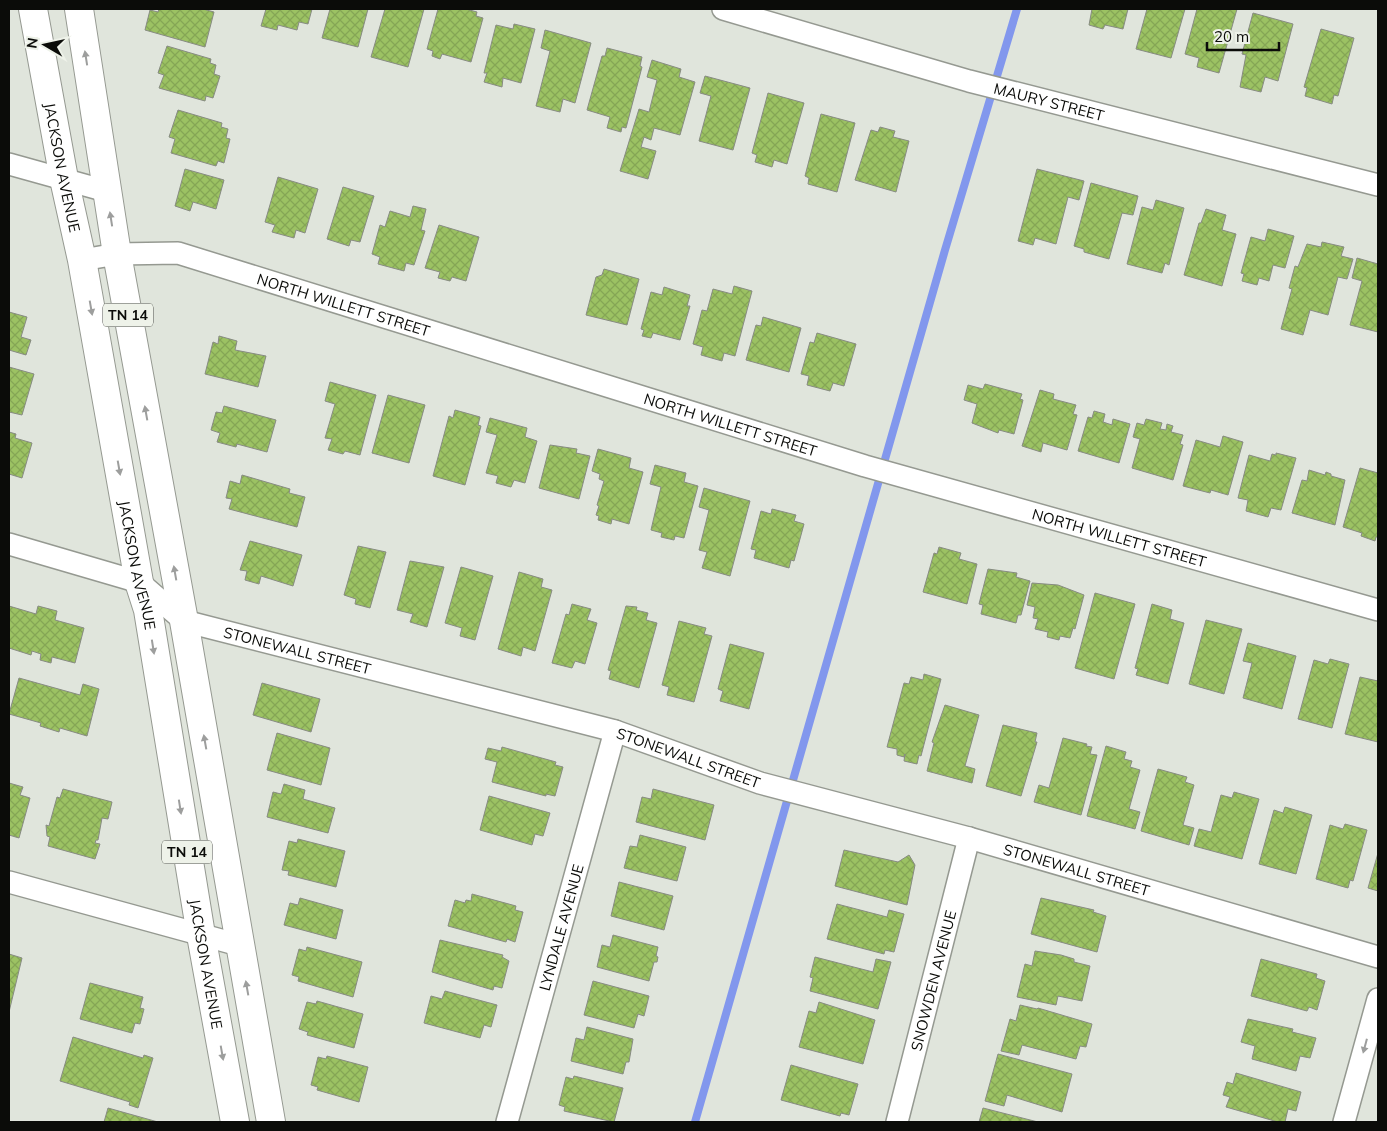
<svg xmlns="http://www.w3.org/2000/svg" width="1387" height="1131" viewBox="0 0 1387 1131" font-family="Mulish,sans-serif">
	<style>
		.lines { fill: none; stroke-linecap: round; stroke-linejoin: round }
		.stream { stroke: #8297ed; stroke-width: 8 }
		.building { fill: url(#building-cross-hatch); stroke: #878b82 }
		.minor-casing { stroke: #959991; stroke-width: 24 }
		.primary-casing { stroke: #959991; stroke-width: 30 }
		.minor { stroke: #fff; stroke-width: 21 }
		.primary { stroke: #fff; stroke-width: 28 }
		.oneway { fill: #9d9e9d }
		.labels { text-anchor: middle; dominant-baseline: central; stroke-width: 4; stroke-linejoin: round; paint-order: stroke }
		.shield { fill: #eef2e9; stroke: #4f514c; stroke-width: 1 }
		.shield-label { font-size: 14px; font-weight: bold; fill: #0b0c09 }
		.street-label { font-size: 15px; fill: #0b0c09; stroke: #eef2e9 }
	</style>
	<defs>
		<pattern id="building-cross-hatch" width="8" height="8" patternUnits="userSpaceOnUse" patternTransform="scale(1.25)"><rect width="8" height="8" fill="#9cc263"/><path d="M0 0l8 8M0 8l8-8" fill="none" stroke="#85a655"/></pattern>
	</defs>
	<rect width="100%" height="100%" fill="#e0e5dc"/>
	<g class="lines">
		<path class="stream" d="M695 1122 945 250 1017 9"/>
	</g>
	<path class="building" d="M159 9H203L214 12 205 47 145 30 150 10 158 12Z
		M266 9H312L308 24 299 22 297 30 278 25 277 30 261 26Z
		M330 9H368L358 47 322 38Z
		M385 9H424L408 67 371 57Z
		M438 9H466L477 12 476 16 483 18 471 62 442 54 440 59 432 56 433 51 427 49Z
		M1092 9H1128L1123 29 1105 25 1103 29 1089 25Z
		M1147 9H1185L1171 58 1136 49Z
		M1197 9H1237L1219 73 1197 67 1199 58 1185 54Z
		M1253 13 1293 24 1278 81 1265 77 1261 92 1240 87 1246 55 1242 54Z
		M514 24 535 29 521 83 503 78 502 87 484 82 487 73H484L496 25 513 29Z
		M1321 29 1354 38 1338 96 1334 95 1332 104 1305 96 1307 88 1304 87Z
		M545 30 591 43 575 103 563 99 560 112 536 106 550 51 541 48Z
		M167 46 211 59 210 63 216 65 214 74 220 76 213 98 206 96 205 101 159 88 164 75 158 73Z
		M607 48 642 57 640 66 642 67 626 128 622 127 621 132 607 128 610 117 587 110 602 56H605Z
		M652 60 681 69 679 77 695 82 680 135 654 128 651 140 644 137 641 147 656 151 648 179 620 171 639 109 649 112 657 80 647 77Z
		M705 76 750 88 733 150 699 141 711 96 700 93Z
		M768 93 804 103 787 164 774 160 772 167 755 162 757 155 752 153Z
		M178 110 222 123 221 127 228 129 226 138 230 139 224 163 218 161 216 166 171 153 175 139 169 137Z
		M821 114 855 123 837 192 808 184 809 178 805 176Z
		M880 127 895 131 893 137 909 141 896 192 855 180 871 130 878 132Z
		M185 169 224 180 216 209 193 202 190 211 175 206Z
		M1037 169 1084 181 1079 200 1068 197 1056 244 1035 238 1033 245 1018 241Z
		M278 177 318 189 305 233 296 230 294 238 272 232 275 225 265 222Z
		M1091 183 1138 196 1133 215 1122 213 1109 259 1084 252V249L1074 246Z
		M343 187 374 196 360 242 351 240 349 246 327 239Z
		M1156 200 1184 208 1169 265 1165 263 1162 273 1127 264 1142 207 1153 210Z
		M413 206 426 209 421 230 425 231 414 265 406 263 404 271 378 264 380 257 372 254 380 225 385 227 390 211 410 217Z
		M1206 209 1226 215 1222 230 1236 234 1222 286 1184 275 1199 223H1201Z
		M439 225 479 237 466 281 452 277 450 281 438 278 440 272 425 268Z
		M1268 229 1294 236 1285 268 1273 265 1269 281 1259 278 1257 285 1242 281 1244 274 1241 273 1251 237 1265 241Z
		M1322 242 1344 247 1341 256 1353 259 1347 279 1338 277 1328 315 1310 310 1303 335 1281 329 1292 289 1289 288 1295 266 1298 267 1307 244 1321 247Z
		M1357 258 1378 264V332L1350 325 1362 281 1352 278Z
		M604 269 639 279 627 325 586 315 596 277 602 275Z
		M734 286 752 291 735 356 724 353 722 361 701 355 703 347 693 344 702 310 707 311 713 289 732 294Z
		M664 287 690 295 687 306H690L680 340 653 333 651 338 642 336 644 330 641 329 651 292 662 295Z
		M9 312 27 317 21 337 31 340 26 355 9 350Z
		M763 317 801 328 789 372 746 360 756 325 761 326Z
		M817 333 856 344 844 386 833 383 830 391 807 385 809 376 801 374 810 342 814 343Z
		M219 336 237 341 235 350 266 356 258 387 205 374 213 342 218 344Z
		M9 367 34 374 22 415 9 412Z
		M330 382 376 395 360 455 345 451 343 454 328 450 332 439 325 438 335 404 325 401Z
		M985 384 1022 394 1020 399 1023 400 1014 434 999 430 998 433 972 423 977 404 964 400 968 385 983 389Z
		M1040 390 1054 394 1053 399 1076 405 1073 414 1077 415 1067 450 1043 443 1041 452 1022 446Z
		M388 395 425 405 409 463 372 453Z
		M224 406 276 420 267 452 237 444 236 447 217 442 220 433 211 430 216 412 222 413Z
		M455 410 480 417 478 425 481 426 465 485 433 476 449 416 453 418Z
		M1094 411 1105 414 1103 422 1112 425 1113 419 1130 424 1119 463 1078 451 1088 417 1092 418Z
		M490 418 527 428 525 437 537 441 525 483 514 480 511 487 496 483 498 476 486 473 497 435 486 432Z
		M1146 419 1162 423 1160 429 1166 430 1167 424 1173 426 1171 432 1183 435 1180 444 1183 445 1173 480 1132 468 1140 439 1133 437 1137 423 1144 425Z
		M9 432 16 434 15 438 32 443 22 478 9 474Z
		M1223 436 1243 442 1228 495 1211 490 1210 493 1183 486 1196 440 1220 447Z
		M550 445 577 449 576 453 590 456 579 499 539 488Z
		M598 449 631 458 629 468 643 472 629 524 612 519 611 524 598 520 599 516 596 515 599 506 597 505 604 481 599 479 600 474 592 471Z
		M1276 453 1296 458 1281 510 1271 508 1268 517 1246 511 1248 500 1238 498 1249 455 1270 461 1272 454 1276 455Z
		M655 465 686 473 684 482 698 486 684 538 675 536 674 540 661 537 662 533 651 530 661 487 650 484Z
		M1360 468 1378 473V537H1376L1375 541 1361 536 1362 533 1343 527Z
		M1309 470 1325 475 1326 472 1331 474V476L1345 480 1335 525 1292 513 1302 480 1307 481Z
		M242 475 290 489 289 493 305 497 297 527 229 509 232 499 226 498 230 481 240 484Z
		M704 488 750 501 730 576 702 568 707 552 699 550 709 510 699 507Z
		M772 509 796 515 794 521 804 524 794 561 791 560 789 568 754 558 756 550 751 549 761 511 771 514Z
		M250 541 302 555 293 586 261 576 259 584 245 580 247 571 240 570Z
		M358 546 386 552 370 608 355 604 356 599 344 595Z
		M939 547 961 553 959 559 977 564 967 604 923 592 934 553 937 554Z
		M410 561 444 567 427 627 410 622 413 614 397 610Z
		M461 567 493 576 475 640 460 636 462 628 445 623Z
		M988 569 1017 573 1016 577 1030 581 1021 615H1018L1016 623 981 614 983 605 979 604Z
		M519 572 543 579 541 587 552 590 535 651 523 647 521 656 498 649Z
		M1032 583 1058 585 1084 595 1075 629 1073 628 1070 638 1060 636 1059 640 1047 637 1048 632 1035 629 1038 619 1033 618 1035 607 1027 605Z
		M1095 593 1135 604 1114 679 1075 668Z
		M572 604 591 609 587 620 597 623 585 664 575 661 572 668 552 663 566 614 569 615Z
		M1152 604 1172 610 1170 619 1184 623 1168 684 1136 675 1138 669 1135 668Z
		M9 606 36 614 38 606 57 611 55 620 84 628 75 663 52 657 51 663 40 660 41 654 32 651 31 655 9 648Z
		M626 606 637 607 636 610 648 613 646 620 657 623 639 688 609 679 611 671 608 670Z
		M1206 620 1242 629 1224 694 1189 684Z
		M679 621 706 628 704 634 712 636 694 702 667 695 669 687 662 685Z
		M1248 643 1296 656 1282 709 1243 698 1252 663 1243 661Z
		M730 644 764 653 749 709 720 701 723 691 718 689Z
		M1330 659 1349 664 1332 728 1298 719 1314 660 1328 664Z
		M924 674 941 679 921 756 919 755 917 764 904 761 905 754 904 757 897 755V749L887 747 904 683 909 684 911 677 923 680Z
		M1360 677 1378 681V742L1345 734Z
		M19 678 80 695 83 684 99 689 87 736 60 728 59 732 40 726 41 723 9 714Z
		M262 683 320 699 311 732 253 715Z
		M945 705 979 715 965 766 975 769 972 783 927 771 934 743 932 742Z
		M1003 725 1037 733 1035 742H1037L1021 796 986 786Z
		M277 733 330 748 321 785 267 770Z
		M1063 738 1087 744 1086 746 1092 747 1090 754 1097 755 1081 815 1034 802 1039 785 1049 788Z
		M1106 746 1126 752 1124 759 1132 761 1130 767 1140 770 1129 809 1140 812 1135 829 1087 816Z
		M502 747 556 762 555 765 563 767 555 796 546 794V796L492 782 497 762 485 759 488 748 501 751Z
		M1158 769 1187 777 1185 782 1194 785 1183 825 1194 828 1189 845 1141 831Z
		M9 783 23 787 20 795 30 798 19 838 9 835Z
		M284 784 305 790 303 799 335 808 328 833 267 817 273 792 281 794Z
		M63 789 112 802 108 819 102 818 98 840H96L95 843 100 844 95 859 48 846 50 837 47 836 46 825 49 826 57 797 60 798Z
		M653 789 714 805 705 840 636 822 642 797 651 799Z
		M1234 792 1259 799 1242 859 1194 846 1199 829 1211 832 1221 795 1232 798Z
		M489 796 550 813 543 836 535 834 532 845 480 830Z
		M1285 807 1312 815 1296 874 1259 864 1274 810 1283 813Z
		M1345 824 1367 830 1353 881 1350 880 1348 888 1316 879 1330 825 1343 829Z
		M640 835 686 847 677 881 624 868 630 846 637 847Z
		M298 839 345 851 336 887 288 875 289 871 282 870 289 841 297 843Z
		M844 850 898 862 909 855 915 865 907 905 835 886Z
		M1378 853V891L1368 888Z
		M619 882 673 896 664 930 611 916Z
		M472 894 516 906 515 910 523 912 515 942 507 939 506 942 448 926 455 900 465 903 466 900 471 901Z
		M300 898 343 910 336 939 284 925 290 903 298 905Z
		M1041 898 1094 910 1093 912 1106 916 1097 952 1031 934Z
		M837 904 887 917 889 910 904 914 894 952 885 950 884 954 827 939Z
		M613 935 658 947 656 956 658 957 657 962H654L649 981 597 967 602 945 610 947Z
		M440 940 503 955 502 957 509 961 502 988 494 986 493 990 432 972Z
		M307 947 362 962 353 997 298 981 299 977 292 975 299 949 306 951Z
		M1035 951 1061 955 1074 959V962L1090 966 1082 1001 1058 996 1056 1005 1017 997 1025 964 1032 966Z
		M9 954 22 958 9 1012Z
		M815 957 873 972 876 959 891 962 878 1009 810 991 813 978 810 977Z
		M1261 959 1317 974 1316 978 1325 981 1317 1010 1309 1007 1307 1011 1251 996Z
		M593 981 649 996 644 1016 638 1014 634 1028 584 1015Z
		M90 983 143 997 140 1008 144 1009 140 1024 135 1023 132 1033 80 1019Z
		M445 991 497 1005 491 1027 484 1025 480 1038 424 1023 431 996 442 999Z
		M317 1001 363 1014 354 1048 307 1035 308 1032 299 1029 307 1002 316 1004Z
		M819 1002 875 1020 863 1064 799 1047 809 1011 816 1013Z
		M1020 1005 1037 1009 1038 1008 1092 1024 1086 1047 1080 1046 1076 1059 1022 1045 1019 1055 1001 1051 1010 1019 1016 1021Z
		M1248 1019 1293 1029 1292 1032 1316 1038 1310 1058 1300 1056 1296 1071 1252 1059 1255 1046 1241 1042Z
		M587 1027 633 1039 629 1062H626L623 1074 571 1061 576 1038 584 1040Z
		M73 1037 143 1058 144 1055 153 1058 138 1108 129 1105 130 1102 60 1081Z
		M998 1054 1072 1074 1062 1112 1007 1095 1004 1106 985 1101Z
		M327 1056 368 1067 359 1102 317 1090 318 1087 311 1085 318 1057 326 1059Z
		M791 1065 858 1084 849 1115 841 1113 840 1116 781 1100Z
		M1236 1073 1301 1092 1296 1111 1288 1109 1285 1122H1278L1226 1107 1230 1097 1223 1095 1227 1082 1233 1084Z
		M574 1076 623 1088 614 1122 564 1111 565 1107 559 1105 566 1077 573 1079Z
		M108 1108 158 1122H104Z
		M983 1108 1038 1122H979Z"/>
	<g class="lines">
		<defs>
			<g id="minor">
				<path id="s1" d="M723 9 969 81 1378 185"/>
				<path d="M9 164 106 191"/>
				<path id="s2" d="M82 260 117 254 178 253 865 466 1378 610"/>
				<path id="s3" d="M9 544 139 582 184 621 615 731 760 783 969 838 1378 957"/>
				<path d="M9 882 239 945"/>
				<path id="s4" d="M507 1122 615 731"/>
				<path id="s5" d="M897 1122 969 838"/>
				<path d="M1344 1122 1378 999"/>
			</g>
			<g id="primary">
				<path id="s6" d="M33 9 64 179 82 260 139 582 148 610 201 935 235 1122"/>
				<path d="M79 9 117 254 184 621 271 1122"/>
			</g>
		</defs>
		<use href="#minor" class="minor-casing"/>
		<use href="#primary" class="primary-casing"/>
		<use href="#minor" class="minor"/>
		<use href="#primary" class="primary"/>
	</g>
	<defs><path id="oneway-solid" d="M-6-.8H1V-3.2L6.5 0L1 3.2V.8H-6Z" transform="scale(1.25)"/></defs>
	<g class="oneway">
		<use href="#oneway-solid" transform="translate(86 58) rotate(-99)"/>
		<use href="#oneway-solid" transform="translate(111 219) rotate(-99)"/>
		<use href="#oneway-solid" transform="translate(91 308) rotate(80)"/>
		<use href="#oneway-solid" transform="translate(146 413) rotate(-100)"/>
		<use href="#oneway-solid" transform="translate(119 468) rotate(80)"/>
		<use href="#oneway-solid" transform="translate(175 573) rotate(-100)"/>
		<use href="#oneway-solid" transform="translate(153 647) rotate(81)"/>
		<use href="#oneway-solid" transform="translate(205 742) rotate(-100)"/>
		<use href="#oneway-solid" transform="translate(180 807) rotate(81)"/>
		<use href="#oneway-solid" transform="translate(247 988) rotate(-100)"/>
		<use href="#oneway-solid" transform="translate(1365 1046) rotate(105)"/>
		<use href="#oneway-solid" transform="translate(222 1053) rotate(80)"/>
	</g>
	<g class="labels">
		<g class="shield">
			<rect x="103" y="303.5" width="50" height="23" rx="4"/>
			<rect x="162" y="840.5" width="50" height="23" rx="4"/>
		</g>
		<g class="shield-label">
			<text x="128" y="315">TN 14</text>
			<text x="187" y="852">TN 14</text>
		</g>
		<g class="street-label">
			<text stroke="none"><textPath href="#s1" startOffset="339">MAURY STREET</textPath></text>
			<text stroke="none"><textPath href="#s6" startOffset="161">JACKSON AVENUE</textPath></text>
			<text stroke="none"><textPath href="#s2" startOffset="270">NORTH WILLETT STREET</textPath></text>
			<text stroke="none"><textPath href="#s2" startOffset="675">NORTH WILLETT STREET</textPath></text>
			<text stroke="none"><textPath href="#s2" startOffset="1080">NORTH WILLETT STREET</textPath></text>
			<text stroke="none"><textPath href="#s6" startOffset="566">JACKSON AVENUE</textPath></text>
			<text stroke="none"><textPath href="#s3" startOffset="312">STONEWALL STREET</textPath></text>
			<text stroke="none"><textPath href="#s3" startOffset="718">STONEWALL STREET</textPath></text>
			<text stroke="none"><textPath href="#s3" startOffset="1122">STONEWALL STREET</textPath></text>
			<text stroke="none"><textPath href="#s4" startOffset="202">LYNDALE AVENUE</textPath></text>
			<text stroke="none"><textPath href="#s6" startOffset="971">JACKSON AVENUE</textPath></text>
			<text stroke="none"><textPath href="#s5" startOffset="146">SNOWDEN AVENUE</textPath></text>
		</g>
	</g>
	<rect width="1387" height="1131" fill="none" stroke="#0b0c09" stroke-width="20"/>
	<g transform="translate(45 45) rotate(279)" stroke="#eef2e9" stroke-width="4" paint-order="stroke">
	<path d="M0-4L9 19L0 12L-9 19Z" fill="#0b0c09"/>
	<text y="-8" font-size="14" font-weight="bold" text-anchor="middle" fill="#0b0c09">N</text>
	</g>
	<path d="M1207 42v8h72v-8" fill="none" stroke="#0b0c09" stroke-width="2.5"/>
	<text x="1214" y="42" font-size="15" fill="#0b0c09" stroke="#eef2e9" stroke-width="4" paint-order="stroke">20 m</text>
</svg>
